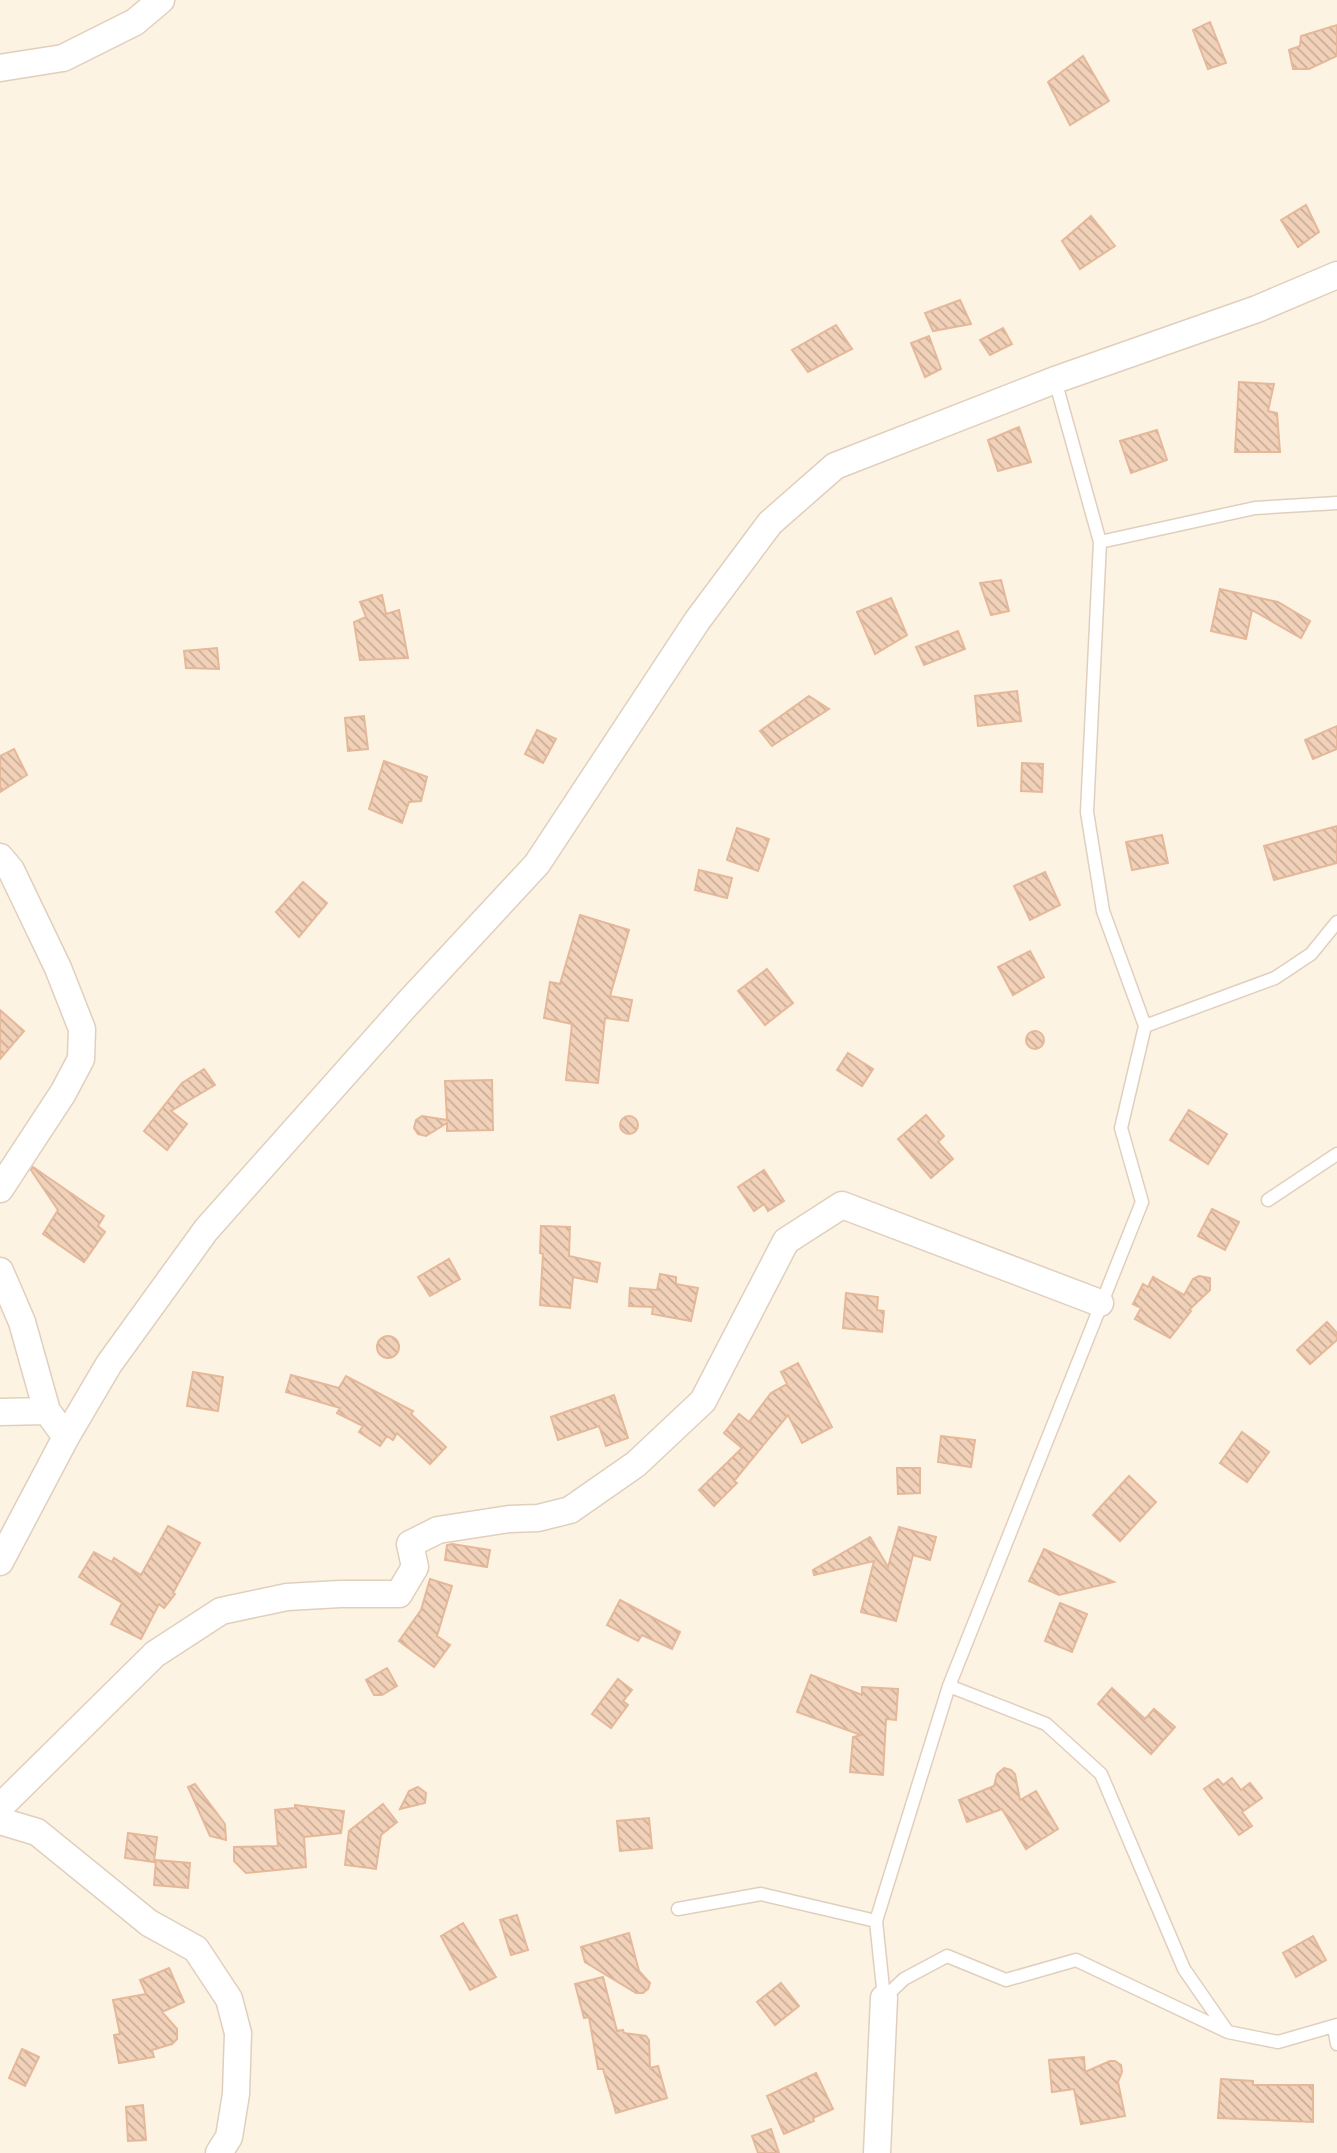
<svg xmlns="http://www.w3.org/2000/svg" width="1337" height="2153" viewBox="0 0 1337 2153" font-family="Poppins,sans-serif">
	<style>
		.building { fill: url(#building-back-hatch); stroke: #e5b89a; stroke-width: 2 }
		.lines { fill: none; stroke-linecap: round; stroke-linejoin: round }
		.lane-casing { stroke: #e1cfbe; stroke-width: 15 }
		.street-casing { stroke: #e1cfbe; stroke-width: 29 }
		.lane { stroke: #fff; stroke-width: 12 }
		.street { stroke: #fff; stroke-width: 26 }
	</style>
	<defs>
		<pattern id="building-back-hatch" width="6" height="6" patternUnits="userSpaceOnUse" patternTransform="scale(1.75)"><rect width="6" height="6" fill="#f2d1b9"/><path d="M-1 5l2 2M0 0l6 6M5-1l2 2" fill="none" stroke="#c9ad98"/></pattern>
	</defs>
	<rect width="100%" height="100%" fill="#fcf3e2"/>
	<path class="building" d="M1210 22 1226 63 1208 69 1193 30Z
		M1337 25V56L1309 69H1293L1289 50 1300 46 1301 36Z
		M1083 56 1109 101 1070 125 1048 82Z
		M1306 205 1319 232 1298 247 1281 220Z
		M1091 216 1115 246 1080 269 1062 241Z
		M960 300 971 324 933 331 925 313Z
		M836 325 852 349 808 372 792 350Z
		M1003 328 1012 344 990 355 980 340Z
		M929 336 941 369 925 377 911 343Z
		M1239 382 1274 384 1268 411 1277 413 1280 452H1235Z
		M1019 427 1031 462 998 471 988 440Z
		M1157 430 1167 460 1131 473 1120 441Z
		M1001 580 1009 611 991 615 980 583Z
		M1220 589 1278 602 1310 621 1301 638 1252 610 1246 639 1211 631Z
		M382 595 386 614 399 610 408 658 360 660 354 622 366 617 360 602Z
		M891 598 907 635 875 654 857 612Z
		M958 631 965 649 924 665 916 647Z
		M217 648 219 669 186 668 184 651Z
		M1017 691 1021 721 978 726 975 696Z
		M809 696 829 709 772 746 760 731Z
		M364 716 368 749 348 751 345 718Z
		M1337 726V749L1313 759 1305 740Z
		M537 730 556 739 543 763 525 754Z
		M14 749 27 775 0 792V756Z
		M384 761 427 777 421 801 409 802 402 823 369 809Z
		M1022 763 1043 764 1042 792 1021 791Z
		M1337 826V863L1274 880 1264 846Z
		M737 828 769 839 758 871 727 860Z
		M1162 835 1168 863 1132 870 1126 842Z
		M699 870 732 878 727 898 695 890Z
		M1045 872 1060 905 1030 920 1014 886Z
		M303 882 327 903 299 937 276 912Z
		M580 915 629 930 610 996 632 1000 628 1021 605 1018 598 1083 566 1080 572 1024 544 1018 550 982 560 984Z
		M1030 951 1044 977 1013 995 998 967Z
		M767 969 793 1003 765 1025 738 991Z
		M0 1010 24 1031 0 1059Z
		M1026 1040a9 9 0 1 1 18 0a9 9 0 1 1-18 0Z
		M848 1053 873 1069 862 1086 837 1070Z
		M204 1069 215 1085 171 1111 187 1124 167 1150 144 1131 182 1083Z
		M492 1080 493 1130 447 1131V1123L426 1136 418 1134 414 1128 416 1120 422 1116 447 1120 445 1081Z
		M1189 1110 1227 1134 1208 1164 1170 1140Z
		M926 1115 944 1136 938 1142 953 1159 931 1178 898 1139Z
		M620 1125a9 9 0 1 1 18 0a9 9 0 1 1-18 0Z
		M33 1167 104 1216 98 1226 105 1232 84 1262 43 1234 58 1210 31 1170Z
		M764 1170 784 1201 768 1211 764 1204 754 1211 738 1187Z
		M1212 1209 1239 1222 1225 1250 1198 1236Z
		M541 1226 570 1227 569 1256 600 1263 597 1282 573 1277 570 1308 540 1305 543 1254 540 1253Z
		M449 1259 460 1279 430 1296 418 1277Z
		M660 1274 676 1277V1284L698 1288 691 1321 652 1314 653 1307 629 1306 630 1288 657 1290Z
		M1199 1276 1210 1278V1290L1189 1310 1191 1311 1170 1338 1135 1319 1141 1308 1133 1304 1143 1284 1148 1287 1153 1277 1184 1295 1193 1279Z
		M846 1293 878 1297 877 1310 884 1311 882 1332 843 1328Z
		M1327 1322 1337 1333V1340L1310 1364 1297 1350Z
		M377 1347a11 11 0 1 1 22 0a11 11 0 1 1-22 0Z
		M798 1363 832 1427 802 1443 788 1415 734 1481 737 1483 714 1506 699 1490 742 1448 724 1433 739 1414 749 1422 771 1393 787 1384 781 1372Z
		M193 1372 223 1377 218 1411 187 1406Z
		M291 1375 339 1388 346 1376 413 1411 411 1414 446 1447 430 1464 397 1433 393 1440 387 1436 380 1446 359 1432 363 1426 337 1413 340 1408 286 1392Z
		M614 1395 628 1438 606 1446 599 1426 558 1440 551 1417Z
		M1242 1432 1269 1452 1247 1482 1220 1463Z
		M941 1436 975 1440 971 1467 938 1462Z
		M897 1468H920V1493L898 1494Z
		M1129 1476 1156 1502 1120 1541 1093 1515Z
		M168 1526 200 1543 173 1593 175 1594 164 1608 159 1604 141 1639 111 1624 122 1603 79 1577 94 1552 112 1562 114 1558 141 1575Z
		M899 1527 936 1537 930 1560 913 1555 896 1621 861 1612 874 1561 814 1575 813 1570 870 1537 888 1567Z
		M452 1544 490 1550 487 1567 445 1560 447 1545Z
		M1044 1549 1114 1582 1059 1595 1029 1581Z
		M430 1579 452 1586 437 1636 450 1645 434 1667 399 1641 421 1610Z
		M620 1600 680 1632 672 1649 642 1635 638 1641 607 1625Z
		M1060 1603 1087 1614 1072 1652 1045 1641Z
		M387 1668 397 1686 382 1695H374L366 1680Z
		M811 1675 862 1695V1687L898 1689 896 1720 886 1719 883 1775 850 1772 853 1737 861 1735 797 1712Z
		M618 1679 632 1690 623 1701 628 1705 611 1728 592 1714Z
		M1112 1688 1145 1719 1154 1709 1175 1727 1151 1754 1098 1704Z
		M1004 1768 1011 1770 1015 1774 1020 1800 1036 1791 1058 1829 1026 1849 1002 1809 967 1822 959 1800 994 1786 997 1774Z
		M1232 1778 1241 1790 1250 1783 1262 1798 1242 1812 1252 1826 1239 1835 1204 1789 1218 1779 1223 1785Z
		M195 1784 225 1824 226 1840 210 1836 188 1787Z
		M418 1787 426 1793 425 1803 400 1809 409 1791Z
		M383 1804 397 1822 381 1835 376 1869 345 1865 349 1831Z
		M295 1805 344 1811 341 1833 304 1837 306 1867 246 1873 234 1861V1847L278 1846 275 1810 295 1808Z
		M649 1818 652 1848 620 1851 617 1821Z
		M128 1833 157 1837 154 1862 125 1858Z
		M156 1860 190 1863 188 1888 154 1885Z
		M517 1915 528 1950 511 1955 500 1920Z
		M463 1923 496 1977 470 1990 441 1936Z
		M629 1933 639 1971 650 1983 648 1989 643 1993H636L585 1962 581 1947Z
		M1313 1936 1326 1960 1296 1977 1283 1953Z
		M169 1968 184 2002 162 2012 177 2029V2039L172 2044 152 2050 154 2057 119 2063 114 2035 120 2034 113 2000 146 1994 140 1980Z
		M603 1977 617 2031 623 2030 624 2033 646 2036 649 2040 650 2068 658 2066 667 2098 616 2113 603 2069H598L589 2017 584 2018 575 1984Z
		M781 1983 799 2006 775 2025 757 2002Z
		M22 2049 39 2057 25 2086 9 2078Z
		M1084 2057 1085 2072 1110 2061H1115L1121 2065 1122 2072 1118 2082 1125 2116 1081 2124 1074 2089 1052 2092 1049 2060Z
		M816 2073 833 2109 813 2118 814 2121 784 2134 767 2096Z
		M1221 2079 1253 2081V2085H1313V2122L1218 2118Z
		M143 2105 146 2140 128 2141 126 2107Z
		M771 2129 779 2153H758L752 2136Z"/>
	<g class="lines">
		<defs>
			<path id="lane" d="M1100 542 1255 508 1337 503
				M1145 1026 1275 978 1311 954 1337 922
				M1268 1200 1337 1154
				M949 1686 1046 1724 1101 1774 1184 1969 1227 2031
				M678 1909 761 1894 876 1921
				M884 1998 876 1921 949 1686 1142 1202 1121 1128 1145 1026 1103 911 1087 812 1100 542 1055 380
				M884 1998 904 1979 947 1956 1006 1980 1076 1960 1228 2032 1278 2042 1337 2025
				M1334 2027 1337 2044"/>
			<path id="street" d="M0 68 63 58 135 22 161 0
				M0 857 11 870 58 968 82 1029 81 1059 63 1093 0 1189
				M0 1271 22 1322 47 1411 66 1437
				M0 1412 47 1411
				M0 1562 66 1437 109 1364 206 1230 408 1003 537 864 697 621 770 523 835 466 1055 380 1257 309 1337 275
				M0 1807 155 1654 221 1611 287 1597 340 1594H399L415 1567 410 1544 438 1530 509 1519 538 1518 570 1510 636 1464 703 1401 786 1241 842 1205 1100 1303
				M0 1821 37 1832 149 1923 196 1949 229 1999 238 2033 236 2094 229 2137 219 2153
				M877 2153 884 1998"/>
		</defs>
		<use href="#lane" class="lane-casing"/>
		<use href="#street" class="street-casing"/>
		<use href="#lane" class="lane"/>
		<use href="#street" class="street"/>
	</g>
</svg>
